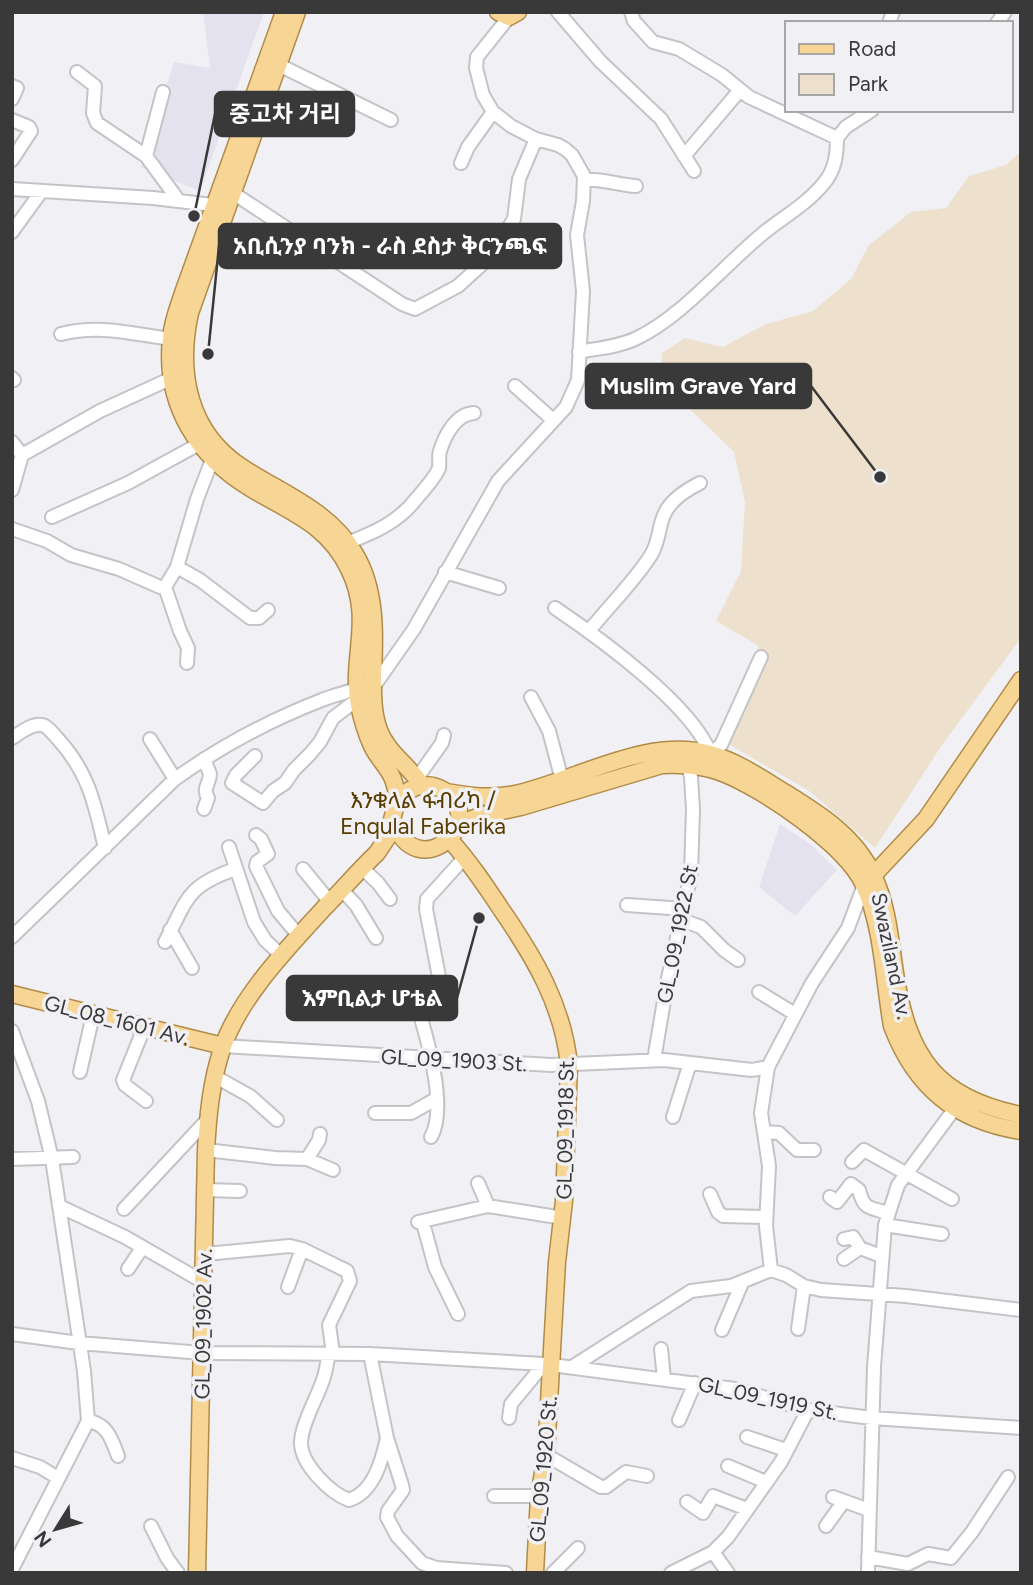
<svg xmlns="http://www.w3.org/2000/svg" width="1033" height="1585" viewBox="0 0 1033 1585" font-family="Figtree,'Noto Sans Ethiopic','Noto Sans KR',sans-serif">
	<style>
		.built { fill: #e4e2ee }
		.green { fill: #ede1cd }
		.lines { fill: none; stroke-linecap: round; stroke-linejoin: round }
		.minor-casing { stroke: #c4c3c8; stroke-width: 16 }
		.major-casing { stroke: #b08c48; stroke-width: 19 }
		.minor { stroke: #fff; stroke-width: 12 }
		.major { stroke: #f6d595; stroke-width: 16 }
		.labels { text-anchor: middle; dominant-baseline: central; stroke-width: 7; stroke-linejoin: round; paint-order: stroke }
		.street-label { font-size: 21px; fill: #39393a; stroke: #f1f0f5 }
		.neighbourhood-label { font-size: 23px; fill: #593e00; stroke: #f1f0f5 }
		.leader { fill: none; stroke: #39393a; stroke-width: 2.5 }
		.callout-dot { fill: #39393a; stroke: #f1f0f5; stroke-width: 2.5 }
		.callout { fill: #39393a; stroke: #39393a; stroke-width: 2.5 }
		.callout-label { font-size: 23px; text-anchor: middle; font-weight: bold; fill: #fff }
	</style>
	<rect width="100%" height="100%" fill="#f1f0f5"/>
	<path class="built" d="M203 12H264L200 191 141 167 174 62 210 68Z
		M780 824 810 844 837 870 795 916 759 887Z"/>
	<path class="green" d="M1021 151V638L942 745 875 848 809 791 718 738 759 646 716 621 741 571 745 502 734 452 661 381 662 353 685 338 723 347 766 324 813 311 851 279 869 245 911 212 946 208 969 176 1006 165Z"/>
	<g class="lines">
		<defs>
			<path id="minor" d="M558 12 600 61 661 119 694 171
				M631 12 634 21 653 42 679 49 722 75 749 97 837 138
				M889 23 893 12
				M997 23 1005 12
				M279 65 391 120
				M77 72 95 86 93 113 97 123 146 156 179 201
				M12 86 17 88 12 99
				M12 120 29 127 31 131 12 160
				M146 156 163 92
				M684 156 740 90
				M461 163 468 147 493 112
				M584 180C599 178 619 185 636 186
				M12 189 153 198 221 206
				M233 193 402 304 415 309 458 286 491 256 514 219 519 179 536 139
				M12 232 41 192
				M61 334C100 324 132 334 171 339
				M579 352C598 348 619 347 637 338 683 316 725 264 766 231 785 216 808 203 824 183 835 170 837 155 837 138L846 127 872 110
				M12 378 14 380
				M515 386 553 420
				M12 442 22 455
				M12 490 22 455 100 411 172 378
				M52 517 128 483 199 444
				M12 529 47 541 71 555 119 569 160 587H165L177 567 197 499 212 460
				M347 543C373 533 399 522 416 499 423 491 435 478 439 468 440 462 438 457 440 451 445 435 456 414 474 413
				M177 567 200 580 250 618H259L268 610
				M445 572 499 588
				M165 587 180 631 188 648 187 663
				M555 608C598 637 692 705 710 753L721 745 761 657
				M589 631C609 606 634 582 651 555 660 540 658 528 664 515 670 500 686 490 700 483
				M372 689 414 629 498 481 566 407 578 380 583 291 577 235 583 201 584 176 572 155 565 149 558 145 536 139 511 126 493 112 483 95 476 68 477 57 509 17
				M531 697 549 731 562 780
				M12 738C20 733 32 723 42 725 48 726 53 734 58 739 89 773 95 805 105 848
				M150 739 175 779
				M255 756 236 775 232 783 263 803 273 791 285 783 294 770 310 754 320 742 333 718 358 699
				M204 759 210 774C210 784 202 787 208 798L204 809
				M417 778 442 743 444 735
				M256 835 261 839 268 854 257 862 256 866 278 911 299 936
				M229 847 254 922 265 940 282 956
				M362 868 378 883 390 899
				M303 869 330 902
				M342 890 356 905 376 938
				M627 905 684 909
				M682 920 701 927 724 950 738 960
				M170 930 192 968
				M12 937 175 779C220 747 270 720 322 700 334 695 346 693 358 688
				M165 942C188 899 185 887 235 869
				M440 982 426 909 427 899 465 857
				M759 992 795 1014
				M393 1008 416 1010 420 1015C429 1045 447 1109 431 1137
				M144 1028 123 1080 125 1085 146 1101
				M12 1031 38 1101 52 1159 84 1371 88 1421 12 1569
				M223 1046 551 1065 664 1060 752 1070 768 1067
				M654 1060 667 983 691 874 693 809 691 777 688 765
				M80 1072 93 1015
				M214 1076 250 1096 277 1120
				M375 1113H411L436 1099
				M673 1117 690 1063
				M764 1132 779 1133 797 1150H814
				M206 1150 275 1158 307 1159 333 1170
				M12 1159 73 1157
				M307 1159 319 1140 320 1134
				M852 1162 864 1150 952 1199
				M478 1183 488 1206
				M206 1190 240 1191
				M710 1194 718 1212 723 1216 766 1217
				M830 1197 837 1202 851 1184 859 1190C864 1210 869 1207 888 1213
				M59 1206 125 1237 205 1283
				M124 1209 208 1119
				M418 1222 488 1206 563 1218
				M423 1223 435 1267 458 1314
				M885 1225 942 1234
				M844 1239 853 1237 860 1248 881 1256
				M205 1254 290 1246 302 1249 347 1271 350 1281 329 1325 333 1353
				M844 1259 860 1248
				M128 1269 142 1248
				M771 1270 766 1226 769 1166 761 1113 768 1067 812 983 848 928 864 885
				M288 1287 302 1249
				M798 1329 804 1286
				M722 1330 742 1283
				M12 1334 79 1343 202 1353 370 1354 544 1364 735 1389 808 1410 872 1418 1021 1428
				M661 1349 664 1379
				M329 1353C327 1362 326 1372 323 1380 317 1398 301 1425 301 1443 301 1464 330 1493 349 1500 374 1492 382 1460 387 1438
				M370 1354 387 1438 402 1485 403 1490 388 1511 387 1517 397 1536 422 1563 436 1568 506 1573
				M572 1367 691 1291 731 1286 771 1270 786 1275 804 1286 821 1290 906 1296 1021 1310
				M509 1418 511 1404 544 1364
				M679 1420 695 1383
				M88 1421C107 1423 112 1440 118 1456
				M747 1437 786 1450
				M546 1455 601 1487H606L626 1472 647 1476
				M12 1458 40 1467 58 1478
				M728 1466 766 1482
				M494 1496H539
				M833 1497 869 1510
				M687 1502 703 1513 713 1496 747 1509
				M151 1526 167 1558 178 1573
				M826 1526 844 1501
				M713 1552 728 1573
				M868 1557 908 1564 928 1554 951 1558 972 1532 1008 1477
				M553 1573 578 1548
				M671 1573 713 1552 728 1537 781 1462 808 1410
				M868 1573 874 1367 885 1225 898 1185 961 1100"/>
			<path id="major" d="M284 12 183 293C178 308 172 323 171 339 164 405 198 457 252 489 292 513 327 524 349 569 374 620 350 657 359 705 362 719 366 733 372 746 377 757 387 766 392 777 395 783 396 791 398 797
				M297 12 190 313C177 372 188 433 243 468 283 494 329 510 355 554 376 589 375 633 373 672 373 692 372 711 379 730 387 752 408 765 421 784
				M498 12 509 17 518 12
				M446 792C469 796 492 799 515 794 575 781 647 736 710 754 735 761 755 774 776 787 814 811 854 833 873 875 888 907 890 940 895 973 908 1057 936 1098 1021 1115
				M458 824 483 815 521 807 662 765C681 764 701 765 720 772 761 787 846 845 864 885 883 928 884 981 892 1026 915 1087 956 1121 1021 1131
				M450 840C469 861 485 885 501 909 534 957 563 1005 569 1065L564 1201 557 1262 546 1455 539 1496 535 1573
				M866 883 926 819 1021 680
				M12 994 223 1046
				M197 1573 206 1150C208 1116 211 1082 222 1049 240 996 288 948 325 907 343 889 359 870 377 853L387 838 398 797C413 787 426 780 443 790 492 819 417 889 393 820"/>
		</defs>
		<use href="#minor" class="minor-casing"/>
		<use href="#major" class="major-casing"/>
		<use href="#minor" class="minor"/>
		<use href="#major" class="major"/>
	</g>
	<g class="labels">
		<g class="street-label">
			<text transform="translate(677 934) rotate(-79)">GL_09_1922 St</text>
			<text transform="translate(892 956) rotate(78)">Swaziland Av.</text>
			<text transform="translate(117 1020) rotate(14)">GL_08_1601 Av.</text>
			<text transform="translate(454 1060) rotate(3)">GL_09_1903 St.</text>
			<text transform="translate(565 1128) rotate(-89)">GL_09_1918 St.</text>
			<text transform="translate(203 1324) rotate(-89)">GL_09_1902 Av.</text>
			<text transform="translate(768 1398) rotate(12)">GL_09_1919 St.</text>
			<text transform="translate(543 1469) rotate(-85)">GL_09_1920 St.</text>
		</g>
		<g class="neighbourhood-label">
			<text x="423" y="800">እንቁላል ፋብሪካ /<tspan x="423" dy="26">Enqulal Faberika</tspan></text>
		</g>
	</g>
	<path class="leader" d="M194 216L215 114M208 354L219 246M880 477L811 386M479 918L457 998"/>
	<g class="callout-dot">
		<circle cx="194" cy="216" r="7"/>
		<circle cx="208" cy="354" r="7"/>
		<circle cx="880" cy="477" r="7"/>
		<circle cx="479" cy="918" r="7"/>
	</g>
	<g class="callout">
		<rect x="215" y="92" width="139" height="44" rx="7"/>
		<rect x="219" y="224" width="342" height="44" rx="7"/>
		<rect x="586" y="364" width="225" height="44" rx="7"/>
		<rect x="287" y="976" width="170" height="44" rx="7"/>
	</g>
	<g class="callout-label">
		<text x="285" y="122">중고차 거리</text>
		<text x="390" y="254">አቢሲንያ ባንክ - ራስ ደስታ ቅርንጫፍ</text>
		<text x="698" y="394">Muslim Grave Yard</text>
		<text x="372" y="1006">እምቢልታ ሆቴል</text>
	</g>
	<rect width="1033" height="1585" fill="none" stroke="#39393a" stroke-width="28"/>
	<rect x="785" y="21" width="228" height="91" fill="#f1f0f5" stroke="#a7a7aa" stroke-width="2"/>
	<rect x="799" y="44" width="35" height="10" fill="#f6d595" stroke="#a7a7aa" stroke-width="2"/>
	<text x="848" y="56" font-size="21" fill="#39393a">Road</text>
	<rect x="799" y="74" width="35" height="21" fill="#ede1cd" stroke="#a7a7aa" stroke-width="2"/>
	<text x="848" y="91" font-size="21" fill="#39393a">Park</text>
	<g transform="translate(56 1529) rotate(233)" stroke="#f1f0f5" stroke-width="5" paint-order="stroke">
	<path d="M0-5L12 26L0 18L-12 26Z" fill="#39393a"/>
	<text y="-10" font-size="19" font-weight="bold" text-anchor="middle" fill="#39393a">N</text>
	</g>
</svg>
